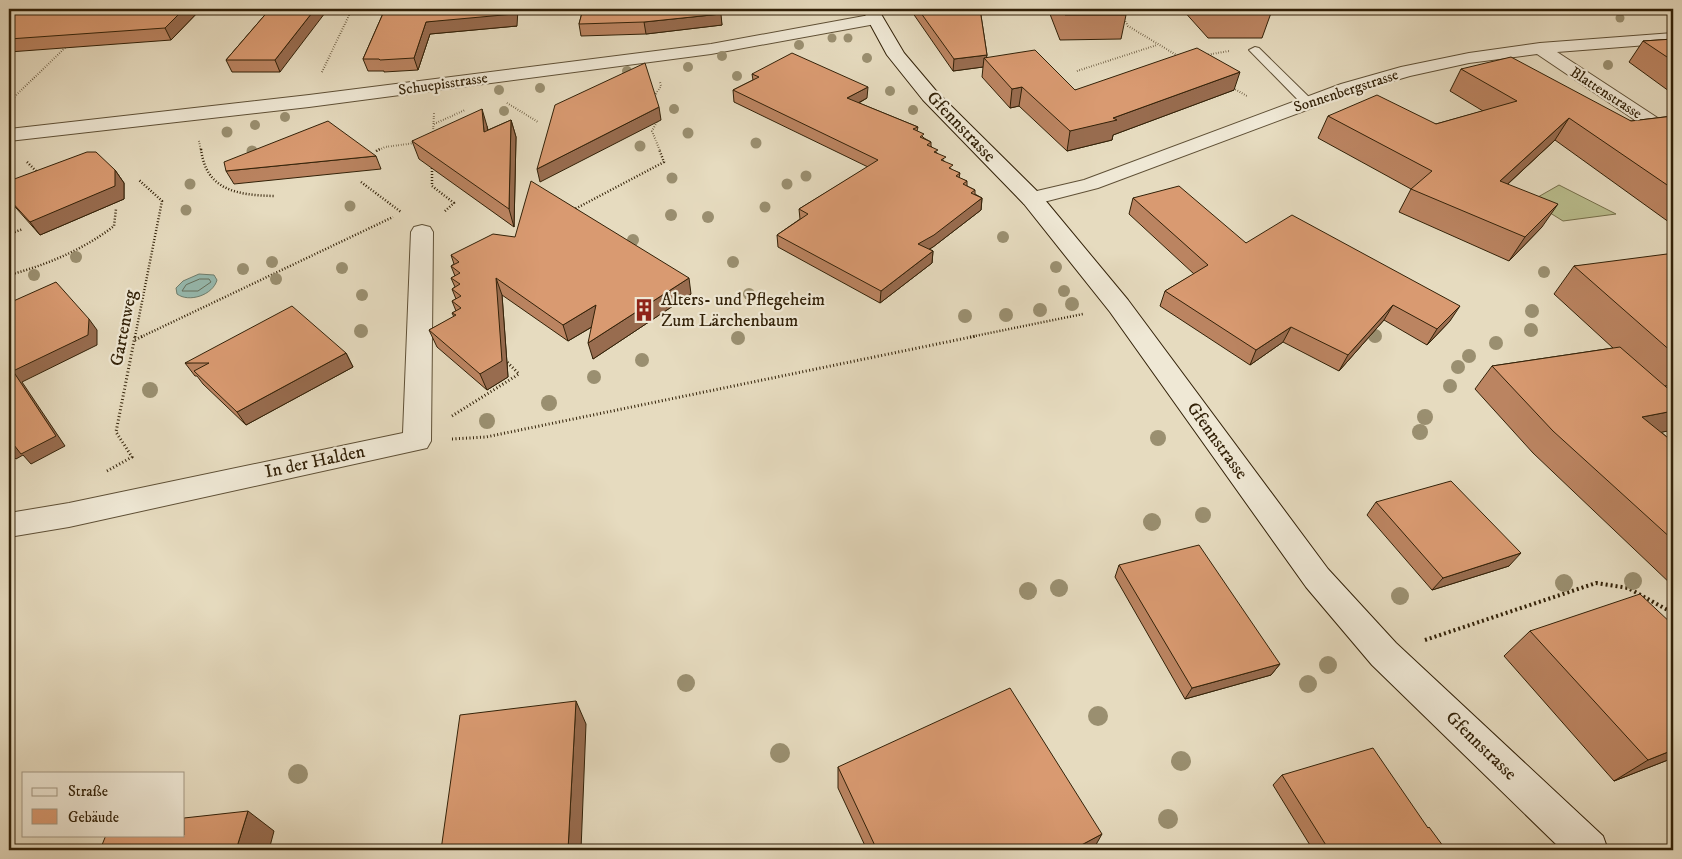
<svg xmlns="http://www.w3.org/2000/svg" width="1682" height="859" viewBox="0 0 1682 859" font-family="'IM FELL DW Pica',serif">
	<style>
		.green { fill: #babe8e; stroke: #76704b }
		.water { fill: #96bbb1; stroke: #6e7d6d }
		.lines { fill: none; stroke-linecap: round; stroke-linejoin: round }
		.shore { stroke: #646e5c; stroke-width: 1 }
		.lane-casing { stroke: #5f5036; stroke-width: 2 }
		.street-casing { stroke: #5f5036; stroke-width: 2 }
		.secondary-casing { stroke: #322108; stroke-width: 2 }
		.path-far3 { stroke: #322108; stroke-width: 2; stroke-dasharray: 0.5 2; stroke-linecap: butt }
		.path-far2 { stroke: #322108; stroke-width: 2.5; stroke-dasharray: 1 2; stroke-linecap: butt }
		.path-far1 { stroke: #322108; stroke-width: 3; stroke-dasharray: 1 2.5; stroke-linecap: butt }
		.path { stroke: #322108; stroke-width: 4; stroke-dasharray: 2 3; stroke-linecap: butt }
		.lane { fill: #efe8d5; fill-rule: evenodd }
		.street { fill: #efe8d5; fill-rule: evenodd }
		.secondary { fill: #efe8d5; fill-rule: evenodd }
		.tree { fill: #9a8f70 }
		.wall { fill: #bb8461; stroke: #322108 }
		.shaded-wall { fill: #986c4f; stroke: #322108 }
		.building { fill: #d99a71; stroke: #322108 }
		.labels { text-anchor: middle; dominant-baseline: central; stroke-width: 4.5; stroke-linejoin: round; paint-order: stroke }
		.far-street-label { font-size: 15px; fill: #322108; stroke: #efe8d5 }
		.street-label { font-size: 18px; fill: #322108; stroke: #efe8d5 }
		.poi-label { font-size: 18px; fill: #322108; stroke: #efe8d5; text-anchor: start }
	</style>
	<rect width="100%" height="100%" fill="#e6dbbf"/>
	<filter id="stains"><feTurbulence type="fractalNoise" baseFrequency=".004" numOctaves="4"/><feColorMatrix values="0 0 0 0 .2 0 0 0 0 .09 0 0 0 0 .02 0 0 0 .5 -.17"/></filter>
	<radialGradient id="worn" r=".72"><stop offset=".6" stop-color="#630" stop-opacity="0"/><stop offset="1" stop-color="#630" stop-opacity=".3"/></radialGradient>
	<path class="green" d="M1559 185 1616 214 1563 221 1531 201Z"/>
	<path class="water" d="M199 274 214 275 217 280C213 295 189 303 177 294L176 288 183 281Z"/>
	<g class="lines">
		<path class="shore" d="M200 279H209L211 282 198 291H182L186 285Z"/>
		<defs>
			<path id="lane" d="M1255 47 1259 48 1312 100 1314 103 1312 106H1304L1251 52 1249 50Z"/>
			<path id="street" d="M875 14 881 15 883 19 881 23 711 54 309 107 9 141V129L309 95 711 44Z
				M1673 33V43L1557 52 1673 128V143L1666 141 1537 54 1469 63 1410 76 1355 92 1098 188 1032 205 1024 204 1021 199 1024 194 1084 180 1341 84 1401 67 1469 53 1540 43Z
				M422 225 430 227 433 232 431 441 427 448 69 527 9 537V513L69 503 403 433 411 232 414 227Z"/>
			<path id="secondary" d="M862 9H878L904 53 937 92 1040 194 1128 300 1328 569 1396 643 1603 836 1608 850H1562L1372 665 1306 587 1110 312 1024 204 923 100 887 55Z"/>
		</defs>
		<use href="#lane" class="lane-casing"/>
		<use href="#street" class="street-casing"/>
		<use href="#secondary" class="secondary-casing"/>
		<path class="path-far3" d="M1123 17 1128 26 1178 56
			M1206 55 1229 51
			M1077 71 1157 45
			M322 72 352 9
			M1231 87 1247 96
			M653 98 661 86 660 82
			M9 102 68 45
			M507 103 538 122
			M658 120 652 131 660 151
			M434 124 465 110
			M433 134 434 113
			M199 141 201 151
			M377 151 385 147 415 143"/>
		<path class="path-far2" d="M201 149C206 191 238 195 274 196
			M376 151 380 149
			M27 162 38 173
			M432 165V186L454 203 444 212
			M361 182 401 212
			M573 210 664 162 659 149
			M9 234 23 229
			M9 275C46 265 83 250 114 226L116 209
			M135 337 162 201 139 180
			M141 337 393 217
			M970 337 1083 314"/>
		<path class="path-far1" d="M135 340 143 336
			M452 416 519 374 505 360
			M452 439 486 437 976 336
			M107 471 132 457 116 432 135 336"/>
		<path class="path" d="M1425 640 1596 583 1628 588 1673 613"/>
		<use href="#lane" class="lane"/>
		<use href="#street" class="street"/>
		<use href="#secondary" class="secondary"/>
	</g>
	<g class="tree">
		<circle cx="1620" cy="18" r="4.5"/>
		<circle cx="832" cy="38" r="4.5"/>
		<circle cx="848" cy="38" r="4.5"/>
		<circle cx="799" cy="45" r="5"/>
		<circle cx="722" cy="56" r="5"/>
		<circle cx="867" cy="58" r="5"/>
		<circle cx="1608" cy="65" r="5"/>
		<circle cx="688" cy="67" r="5"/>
		<circle cx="627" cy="71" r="5"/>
		<circle cx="737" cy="76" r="5"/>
		<circle cx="540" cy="88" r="5"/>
		<circle cx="499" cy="90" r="5"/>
		<circle cx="890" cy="91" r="5"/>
		<circle cx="674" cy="109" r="5"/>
		<circle cx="913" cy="110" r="5"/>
		<circle cx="504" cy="111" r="5"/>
		<circle cx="285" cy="117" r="5"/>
		<circle cx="255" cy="125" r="5"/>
		<circle cx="227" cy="132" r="5.5"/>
		<circle cx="688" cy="133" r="5.5"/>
		<circle cx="756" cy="143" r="5.5"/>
		<circle cx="640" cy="146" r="5.5"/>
		<circle cx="252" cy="151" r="5.5"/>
		<circle cx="806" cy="176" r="5.5"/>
		<circle cx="672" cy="178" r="5.5"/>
		<circle cx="190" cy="184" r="5.5"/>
		<circle cx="787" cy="184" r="5.5"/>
		<circle cx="350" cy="206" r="5.5"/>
		<circle cx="765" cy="207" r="5.5"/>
		<circle cx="186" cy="210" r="5.5"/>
		<circle cx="671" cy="215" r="6"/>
		<circle cx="708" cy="217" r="6"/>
		<circle cx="1003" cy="237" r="6"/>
		<circle cx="633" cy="240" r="6"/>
		<circle cx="76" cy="257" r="6"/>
		<circle cx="272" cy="262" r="6"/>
		<circle cx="733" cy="262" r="6"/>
		<circle cx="1056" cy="267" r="6"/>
		<circle cx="342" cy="268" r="6"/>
		<circle cx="243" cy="269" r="6"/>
		<circle cx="1544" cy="272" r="6"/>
		<circle cx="34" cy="275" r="6"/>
		<circle cx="276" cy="279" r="6"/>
		<circle cx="1064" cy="291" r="6"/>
		<circle cx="749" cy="294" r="6"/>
		<circle cx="362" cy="295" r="6"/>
		<circle cx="1072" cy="304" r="7"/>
		<circle cx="1040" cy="310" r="7"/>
		<circle cx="1532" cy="311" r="7"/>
		<circle cx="1006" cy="315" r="7"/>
		<circle cx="965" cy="316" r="7"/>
		<circle cx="1531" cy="330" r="7"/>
		<circle cx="361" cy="331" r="7"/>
		<circle cx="1375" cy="336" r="7"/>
		<circle cx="738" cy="338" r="7"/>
		<circle cx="1496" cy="343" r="7"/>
		<circle cx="1469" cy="356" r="7"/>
		<circle cx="642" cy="360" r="7"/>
		<circle cx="1458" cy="367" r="7"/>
		<circle cx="594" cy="377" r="7"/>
		<circle cx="1450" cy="386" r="7"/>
		<circle cx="150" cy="390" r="8"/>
		<circle cx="549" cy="403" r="8"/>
		<circle cx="1425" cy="417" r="8"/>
		<circle cx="487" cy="421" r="8"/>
		<circle cx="1420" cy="432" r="8"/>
		<circle cx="1158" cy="438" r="8"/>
		<circle cx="1203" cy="515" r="8"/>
		<circle cx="1152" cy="522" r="9"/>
		<circle cx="1633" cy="581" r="9"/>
		<circle cx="1564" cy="583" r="9"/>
		<circle cx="1059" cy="588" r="9"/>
		<circle cx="1028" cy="591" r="9"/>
		<circle cx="1400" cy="596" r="9"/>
		<circle cx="1328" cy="665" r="9"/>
		<circle cx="686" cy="683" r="9"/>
		<circle cx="1308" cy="684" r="9"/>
		<circle cx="1098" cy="716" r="10"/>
		<circle cx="780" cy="753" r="10"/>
		<circle cx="1181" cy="761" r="10"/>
		<circle cx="298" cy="774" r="10"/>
		<circle cx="1168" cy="819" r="10"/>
	</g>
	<path class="wall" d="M9 9H201L171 40 9 52Z
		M270 9 280 72H232L226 60Z
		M385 9 517 26 430 34 418 70 384 72V71H368L363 59Z
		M583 9H807L720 13 722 25 646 34 581 36 579 24Z
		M910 9H980L987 55 986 58 1075 90H1234L1113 135 1112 140 1067 151 1019 106 1010 108 982 77 983 67 953 71Z
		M1048 9H1123L1126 15 1121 39 1060 40Z
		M1182 9H1266L1271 13 1262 38H1208Z
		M1673 39V94L1629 62 1643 41Z
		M1461 69 1631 121 1673 116V225L1555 140 1508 184 1542 227 1509 261 1399 212 1411 189 1318 138 1328 116 1436 124 1483 111 1450 91Z
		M752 74 867 98 859 103 918 127 917 131 924 138 931 142V146L952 170 960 173 959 178 967 181V186L975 190V194L982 198 981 210 933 247 929 249 933 251 932 263 880 303 778 247 777 235 800 219 799 209 868 167 734 102 733 90 753 80Z
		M511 120 516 137 514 227 419 159 412 141 487 126 488 130Z
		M376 156 381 169 234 184 226 171Z
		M115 170 124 183V199L40 235 9 200V181Z
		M1133 198 1246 243 1450 321 1427 345 1384 320 1339 371 1283 342 1250 365 1160 306 1165 291 1194 274 1129 214Z
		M451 255 691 294 593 359 592 327 568 341 502 295 508 377 487 390 437 347 429 330 454 317 452 313 456 311 452 301 456 299 452 289 455 287 451 278 455 276 451 266 454 264Z
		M1673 259V385L1665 386 1673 393V426L1668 431 1661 432 1673 442V586L1533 453 1475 389 1492 366 1613 348 1554 294 1574 266Z
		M346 353 353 367 246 425 203 384 197 376H195L185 363Z
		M1376 502 1509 566 1432 590 1367 515Z
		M1119 565 1280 664 1271 675 1185 699 1115 577Z
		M1673 625V758L1614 781 1504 656 1530 631Z
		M838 767 1093 850H867L838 788Z
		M1282 775 1428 828 1446 850H1313L1273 785Z"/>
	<path class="shaded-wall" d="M184 9H201L171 40 165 28Z
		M315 9H328L280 72 275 60Z
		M515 9H518L517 26 430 34 418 70 414 58 426 22Z
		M721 14 722 25 646 34 644 22Z
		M987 55 986 60 984 58 983 67 953 71 954 59Z
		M1240 72 1234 90 1113 135 1112 140 1067 151 1070 131 1113 118Z
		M868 87 867 98 847 109V98Z
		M1022 87 1019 106 1010 108 1012 89Z
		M659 107 661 120 540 182 537 169Z
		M482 109 487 126 490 150 484 132Z
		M1569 118 1555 140 1486 204 1500 181Z
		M511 120 516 137 514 227 509 209Z
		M115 170 124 183V199L40 235 30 222Z
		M982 198 981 210 933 247 917 256 918 244Z
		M1558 204 1542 227 1509 261 1525 237Z
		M933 251 932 263 880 303 881 291Z
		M496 278 502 295 508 377 487 390 480 374Z
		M689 278 691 294 593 359 588 343Z
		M596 305 600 322 568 341 563 325Z
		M1393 305 1384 320 1339 371 1348 355Z
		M1460 306 1450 321 1427 345 1437 329Z
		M89 319 97 330V345L22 382 65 446 31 464 23 455 16 459 9 452 13 371Z
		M1291 327 1283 342 1250 365 1256 350Z
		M346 353 353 367 246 425 237 412Z
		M1673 411V426L1668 431 1621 440 1642 417Z
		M1521 553 1509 566 1432 590 1443 578Z
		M1280 664 1271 675 1185 699 1192 688Z
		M576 701 586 724 581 850H568Z
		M1673 750V758L1614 781 1648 760Z
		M248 811 274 831 269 850H236Z
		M1102 834 1093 850H1072Z"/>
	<path class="building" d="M15 9H184L165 28 9 39V15Z
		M270 9H315L275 60H226Z
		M385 9H515L514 14 426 22 414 58 380 60 379 59H363Z
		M583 9H710L721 14 644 22 579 24Z
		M918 9H980L987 55 954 59Z
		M1062 9H1123L1126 15H1065Z
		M1211 9H1266L1271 13 1215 14Z
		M1673 39V61L1643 41Z
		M1197 48 1240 72 1113 118 1117 120 1070 131 1022 87 1012 89 984 58 1035 50 1075 90Z
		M792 53 868 87 847 98 918 127 913 129 924 134 920 137 931 142 927 145 938 150 934 152 946 157 941 160 953 165 949 168 960 173 956 176 967 181 963 184 975 190 971 193 982 198 934 235 918 244 933 251 881 291 777 235 808 214 799 209 878 160 733 90 759 77 752 74Z
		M1511 57 1631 121 1673 116V189L1569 118 1500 181 1558 204 1525 237 1411 189 1432 171 1328 116 1377 95 1436 124 1517 101 1461 69Z
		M645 63 659 107 537 169 555 105Z
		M482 109 484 132 511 120 509 209 412 141Z
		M328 121 376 156 226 171 224 162Z
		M87 152H96L115 170V186L30 222 9 199V181Z
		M531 181 689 278 588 343 596 305 563 325 496 278 502 361 480 374 429 330 456 315 452 313 461 308 452 301 461 296 452 289 460 284 451 278 460 273 451 266 459 262 451 255 493 234 515 237Z
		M1179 186 1246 243 1292 215 1460 306 1437 329 1393 305 1348 355 1291 327 1256 350 1165 291 1208 265 1133 198Z
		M1667 254 1673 259V353L1574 266Z
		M56 282 89 319 88 335 13 371 56 436 21 454 14 445 9 447V303Z
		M292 306 346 353 237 412 194 371 209 363H185Z
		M1620 347 1673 393V411L1642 417 1673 442V540L1553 431 1492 366Z
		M1451 481 1521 553 1443 578 1376 502Z
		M1199 545 1280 664 1192 688 1119 565Z
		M1640 594 1673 625V750L1648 760 1530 631Z
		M1010 688 1102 834 1072 850H877L838 767Z
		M576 701 568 850H441L460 715Z
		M1373 748 1428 828 1429 827 1446 850H1329L1282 775Z
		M248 811 236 850H100L106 835H184V818Z"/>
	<defs>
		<symbol id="building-bare" viewBox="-9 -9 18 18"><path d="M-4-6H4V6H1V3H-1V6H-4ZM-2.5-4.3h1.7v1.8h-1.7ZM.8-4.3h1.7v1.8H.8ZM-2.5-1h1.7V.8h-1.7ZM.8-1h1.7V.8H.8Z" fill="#8f2418" stroke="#efe8d5" stroke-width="2.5" paint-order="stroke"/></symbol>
	</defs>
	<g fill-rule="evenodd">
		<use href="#building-bare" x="628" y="294" width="32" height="32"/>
	</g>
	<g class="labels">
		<g class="far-street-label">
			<text transform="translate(443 84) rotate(-8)">Schuepisstrasse</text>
			<text transform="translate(1346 91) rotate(-18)">Sonnenbergstrasse</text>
			<text transform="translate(1606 93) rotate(33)">Blattenstrasse</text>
		</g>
		<g class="street-label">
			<text transform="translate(961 127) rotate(46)">Gfennstrasse</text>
			<text transform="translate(124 328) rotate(-79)">Gartenweg</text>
			<text transform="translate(1217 441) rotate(54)">Gfennstrasse</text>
			<text transform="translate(315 462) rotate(-12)">In der Halden</text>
			<text transform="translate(1481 746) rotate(44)">Gfennstrasse</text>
		</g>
		<g class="poi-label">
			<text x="661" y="300">Alters- und Pflegeheim<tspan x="661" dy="21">Zum Lärchenbaum</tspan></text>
		</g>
	</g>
	<rect width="1682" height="859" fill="none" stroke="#e6dbbf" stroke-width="30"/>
	<rect x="10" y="10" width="1662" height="839" fill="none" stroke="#322108" stroke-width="2.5"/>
	<rect x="15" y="15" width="1652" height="829" fill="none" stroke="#322108"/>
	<rect x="22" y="772" width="162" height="65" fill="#efe8d5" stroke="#a39883"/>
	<rect x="32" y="788" width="25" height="8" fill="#efe8d5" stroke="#a39883"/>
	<text x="68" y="796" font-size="15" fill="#322108">Straße</text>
	<rect x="32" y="809" width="25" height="15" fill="#d99a71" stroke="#a39883"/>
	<text x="68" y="822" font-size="15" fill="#322108">Gebäude</text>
	<rect width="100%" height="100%" filter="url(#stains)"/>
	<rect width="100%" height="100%" fill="url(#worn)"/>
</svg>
